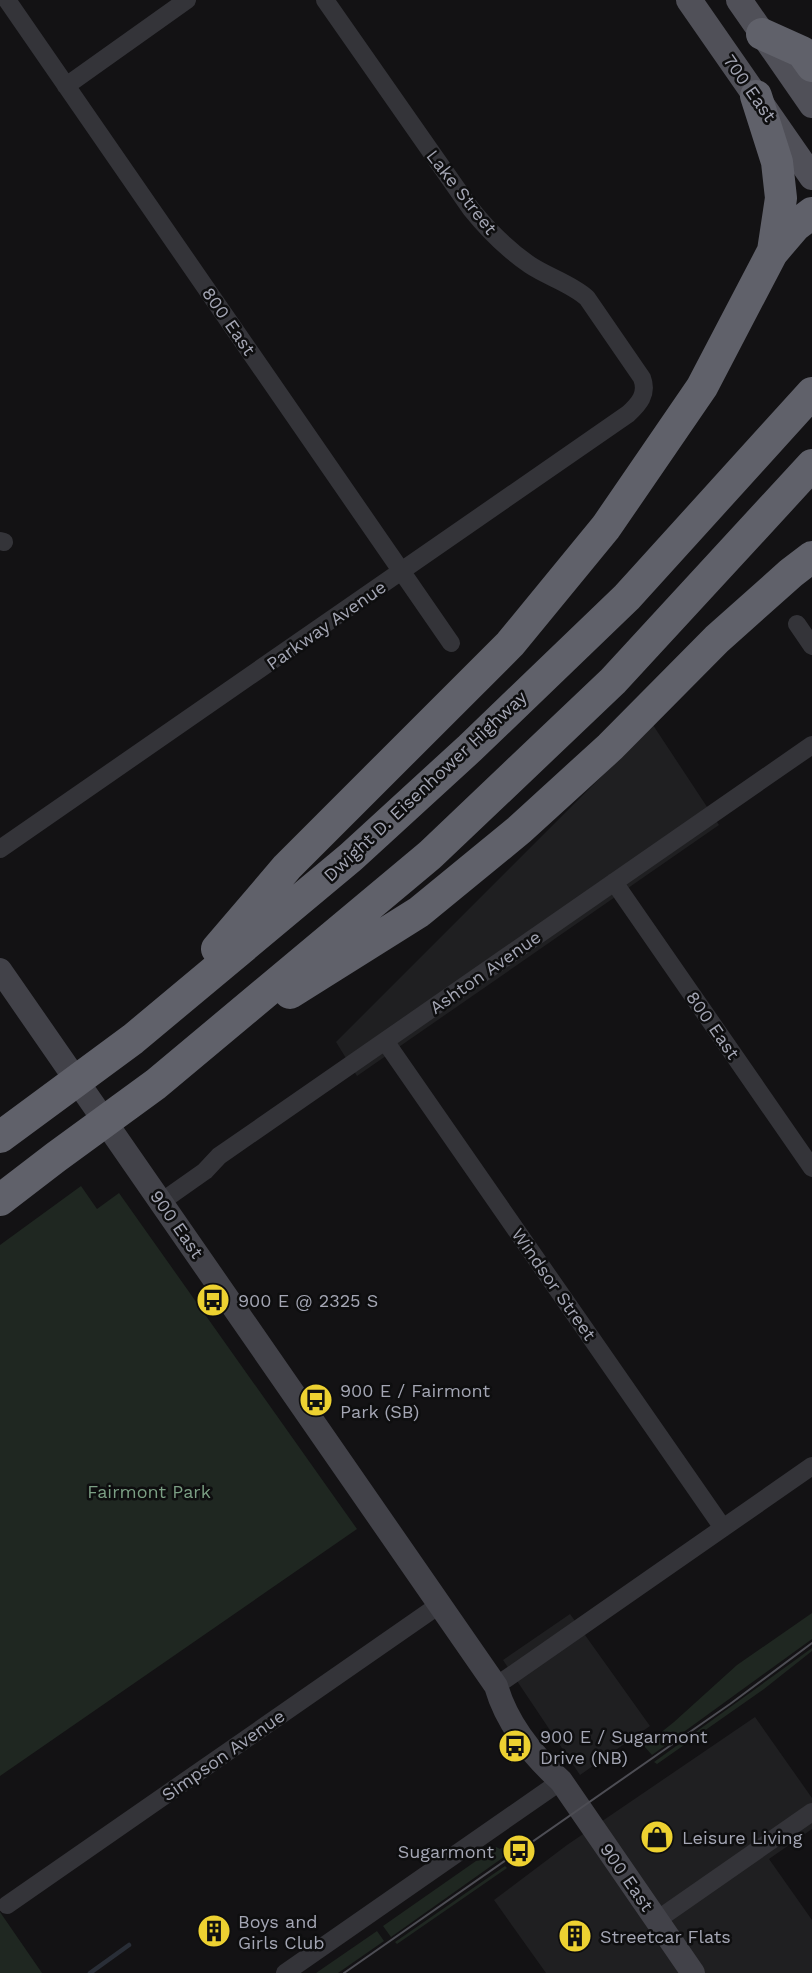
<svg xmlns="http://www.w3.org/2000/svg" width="812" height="1973" viewBox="0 0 812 1973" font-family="'Work Sans',sans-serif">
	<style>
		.built { fill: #1f1f21 }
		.green { fill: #1f2721 }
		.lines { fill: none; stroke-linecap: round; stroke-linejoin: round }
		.stream { stroke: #292e37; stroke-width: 4.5 }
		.street { stroke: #343439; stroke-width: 18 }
		.secondary { stroke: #424249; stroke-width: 24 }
		.primary { stroke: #505058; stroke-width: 26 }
		.highway { stroke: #60616a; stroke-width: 32 }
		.tram { stroke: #4d4d54; stroke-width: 2 }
		.labels { text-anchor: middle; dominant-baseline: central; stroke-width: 5; stroke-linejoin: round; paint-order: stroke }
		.street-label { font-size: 18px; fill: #a4a6b4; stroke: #0e0e0f }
		.poi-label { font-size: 18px; fill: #a4a6b4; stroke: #0e0e0f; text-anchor: start }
		.park-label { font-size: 18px; fill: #7b9f84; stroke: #0e0e0f }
	</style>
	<rect width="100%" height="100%" fill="#131214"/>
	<path class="built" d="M653 725 719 825 357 1076 336 1042Z
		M570 1614 650 1726 580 1775 503 1660Z
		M755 1717 812 1798V1829L769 1859 812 1920V1973H546L494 1900 567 1845Z"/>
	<path class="green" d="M81 1186 97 1209 119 1193 357 1529 0 1776V1245Z
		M812 1613V1639L652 1755 644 1746 674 1722 737 1665Z
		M812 1648V1651L764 1689 657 1764 654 1762Z
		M507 1845 511 1850 501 1859 391 1937 383 1926 496 1847 500 1849Z
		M505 1866 507 1868 397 1944 395 1942Z
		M0 1912 42 1973H0Z
		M377 1931 384 1941 338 1973H316Z"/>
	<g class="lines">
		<path class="stream" d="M90 1973 129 1945"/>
		<path class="street" d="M7 0 451 643
			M66 86 187 0
			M0 541 4 542
			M797 624 812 646
			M0 849 628 414C639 404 648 394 642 378L587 298C572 284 548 277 530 265 508 250 488 230 471 209L325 0
			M614 882 812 1168
			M385 1041 723 1528
			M161 1202 205 1171 219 1156 812 745
			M496 1686 812 1466
			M7 1905 439 1605
			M657 1920 812 1812
			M285 1973 561 1781"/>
		<path class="secondary" d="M0 970 496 1686C507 1724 532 1755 561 1781L693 1973"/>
		<path class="primary" d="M689 0 812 177
			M739 0 812 105"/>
		<path class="highway" d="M762 34 802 52 812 66
			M756 96 777 162 781 198 773 251
			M217 949 287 867 510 644 606 527 702 387 772 253 795 226 812 213
			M290 993 419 912 519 830 610 747 717 639 791 573 812 557
			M0 1137 133 1039 351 857 470 748 627 597 812 393
			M0 1200 56 1157 156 1084 430 855 613 681 812 465"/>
		<path class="tram" d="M344 1973 730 1704 812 1643"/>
	</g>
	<defs>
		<symbol id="bus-disc" viewBox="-11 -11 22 22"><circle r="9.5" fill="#edd131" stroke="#0e0e0f"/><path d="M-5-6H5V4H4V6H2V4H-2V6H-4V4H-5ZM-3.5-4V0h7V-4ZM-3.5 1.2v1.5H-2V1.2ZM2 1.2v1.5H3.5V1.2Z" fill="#111"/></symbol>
		<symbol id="shop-disc" viewBox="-11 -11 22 22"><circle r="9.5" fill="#edd131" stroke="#0e0e0f"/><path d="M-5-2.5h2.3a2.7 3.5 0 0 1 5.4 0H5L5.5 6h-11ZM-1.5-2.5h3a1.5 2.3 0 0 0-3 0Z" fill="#111"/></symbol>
		<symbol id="building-disc" viewBox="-11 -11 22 22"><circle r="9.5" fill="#edd131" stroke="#0e0e0f"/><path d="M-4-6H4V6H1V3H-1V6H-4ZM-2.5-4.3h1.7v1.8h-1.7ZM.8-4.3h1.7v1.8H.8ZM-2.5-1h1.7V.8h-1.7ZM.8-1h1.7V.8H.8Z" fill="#111"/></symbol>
	</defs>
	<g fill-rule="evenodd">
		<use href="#bus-disc" x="194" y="1281" width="38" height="38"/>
		<use href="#bus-disc" x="297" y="1381" width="38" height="38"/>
		<use href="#bus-disc" x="496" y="1727" width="38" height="38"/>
		<use href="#shop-disc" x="638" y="1818" width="38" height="38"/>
		<use href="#bus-disc" x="500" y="1832" width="38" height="38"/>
		<use href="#building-disc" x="195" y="1912" width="38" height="38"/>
		<use href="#building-disc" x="556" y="1917" width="38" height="38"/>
	</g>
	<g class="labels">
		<g class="street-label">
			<text transform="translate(750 88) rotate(55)">700 East</text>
			<text transform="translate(462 192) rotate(52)">Lake Street</text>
			<text transform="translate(229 321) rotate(55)">800 East</text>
			<text transform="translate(326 625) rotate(-35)">Parkway Avenue</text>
			<text transform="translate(425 786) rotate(-43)">Dwight D. Eisenhower Highway</text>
			<text transform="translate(485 972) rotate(-35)">Ashton Avenue</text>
			<text transform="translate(713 1025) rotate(55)">800 East</text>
			<text transform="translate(177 1224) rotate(55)">900 East</text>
			<text transform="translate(554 1284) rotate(55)">Windsor Street</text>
			<text transform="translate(223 1755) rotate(-35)">Simpson Avenue</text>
			<text transform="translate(627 1877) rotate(55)">900 East</text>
		</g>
		<g class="poi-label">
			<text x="238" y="1300">900 E @ 2325 S</text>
			<text x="340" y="1390">900 E / Fairmont<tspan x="340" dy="21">Park (SB)</tspan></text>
			<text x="540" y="1736">900 E / Sugarmont<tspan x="540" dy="21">Drive (NB)</tspan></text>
			<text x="682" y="1837">Leisure Living</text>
			<text x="494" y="1851" text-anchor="end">Sugarmont</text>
			<text x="238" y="1921">Boys and<tspan x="238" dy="21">Girls Club</tspan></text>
			<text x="600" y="1936">Streetcar Flats</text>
		</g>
		<g class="park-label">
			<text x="149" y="1491">Fairmont Park</text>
		</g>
	</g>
</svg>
